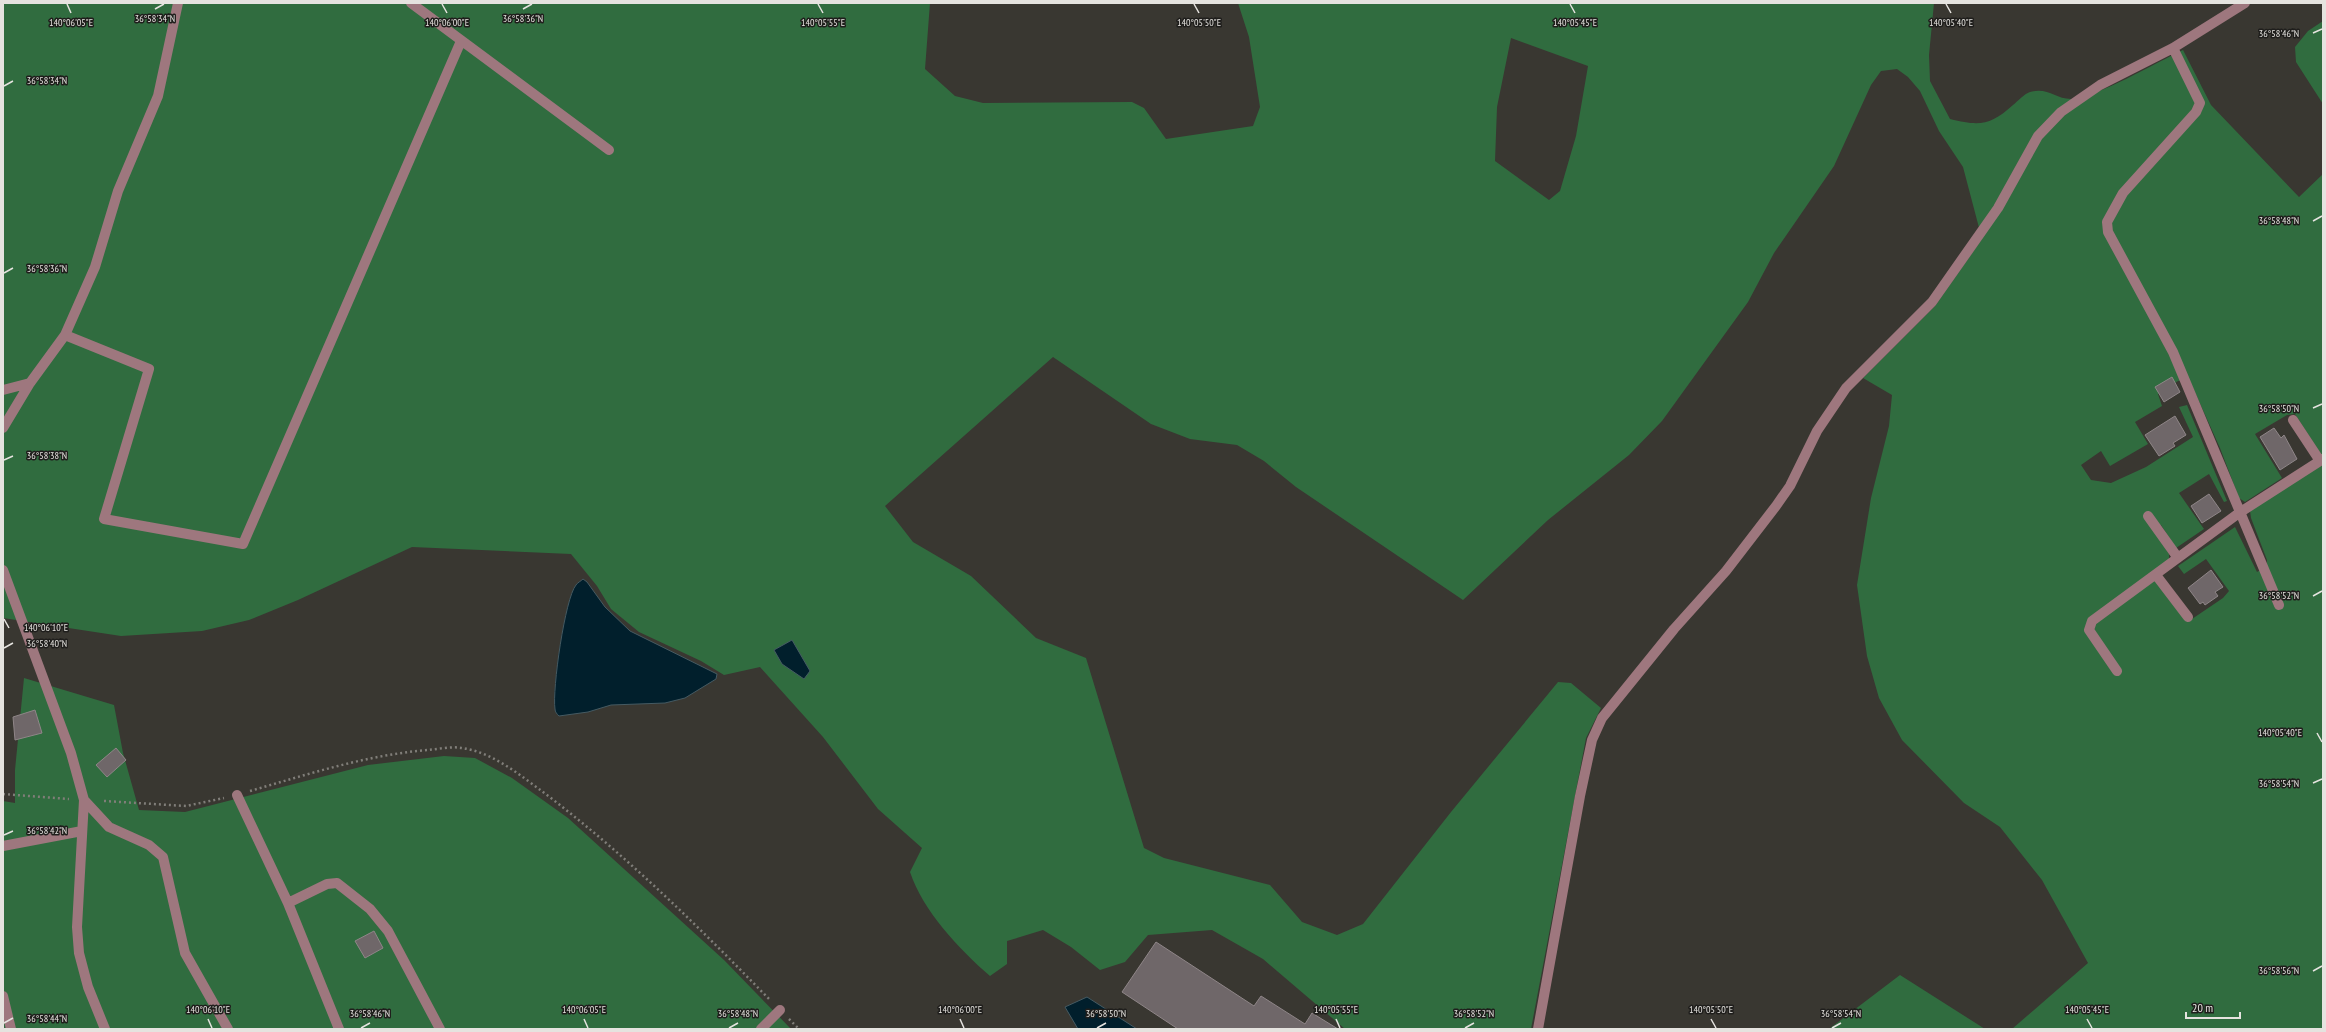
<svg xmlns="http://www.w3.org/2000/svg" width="2326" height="1032" viewBox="0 0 2326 1032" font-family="'PT Sans Narrow',sans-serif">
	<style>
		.green { fill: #306c3f; fill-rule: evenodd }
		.water { fill: #011f2c; stroke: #455a62 }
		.building { fill: #6f6769; stroke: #8f8688 }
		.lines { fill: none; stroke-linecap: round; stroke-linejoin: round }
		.path { stroke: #807e79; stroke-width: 2.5; stroke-dasharray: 2 3; stroke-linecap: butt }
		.minor { stroke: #9e777e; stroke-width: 10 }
		.ticks { fill: none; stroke: #e5e3df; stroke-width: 1.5 }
		.ticks-label { font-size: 10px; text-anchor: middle; fill: #e5e3df; stroke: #1f1e1c; stroke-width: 3; stroke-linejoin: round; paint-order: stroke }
	</style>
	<rect width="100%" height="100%" fill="#393731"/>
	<path class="green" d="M3 3H930L925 69 955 96 983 103 1132 102 1144 108 1166 139 1253 126 1260 107 1249 37 1238 3H1934L1929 55 1930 81 1950 119C1979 126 1990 126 2013 105 2018 101 2024 94 2030 92 2048 87 2055 99 2071 99 2096 98 2157 62 2183 50L2211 105 2299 197 2323 174V1029H2012L2088 963 2042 880 2000 827 1964 803 1902 740 1879 698 1867 656 1857 585 1871 498 1889 426 1892 395 1863 378 1935 306 1982 239 1963 167 1939 131 1920 91 1908 77 1897 69 1881 71 1871 85 1834 166 1774 253 1748 302 1662 421 1629 455 1548 520 1463 600 1296 487 1264 461 1237 445 1190 439 1151 424 1053 357 885 506 913 542 971 576 1036 638 1086 658 1144 848 1164 858 1270 885 1302 922 1337 935 1363 924 1451 812 1558 682 1571 683 1601 708 1586 738 1531 1029H1345L1263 959 1212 930 1148 935 1125 962 1100 970 1071 947 1043 930 1007 941V964L990 976C959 949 923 911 910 872L922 848 878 809 823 737 760 667 724 675 701 661 639 632 611 609 597 586 571 554 412 547 298 600 249 620 202 631 121 636 3 618ZM1511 38 1588 66 1576 136 1560 191 1549 200 1495 161 1497 107ZM2189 379 2220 448 2239 498 2245 502 2282 478 2255 434 2287 415 2295 414 2321 454 2250 511 2251 518 2267 560V566L2257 572 2235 527 2178 566 2184 574 2206 559 2229 591 2223 598 2192 619 2158 582 2169 559V554L2161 541V525L2176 548 2204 529 2179 493 2209 474 2224 502 2227 501 2187 405 2179 407 2193 437 2146 467 2111 483 2091 480 2081 465 2101 451 2110 466 2148 444 2135 422 2162 406 2158 394 2178 381Z
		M2323 21V104L2296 62 2295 47 2308 31Z
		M24 678 114 705 123 753 139 810 185 812 368 765 444 756 475 758 512 778 568 818 724 960 791 1029H3V801L15 803V770Z
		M1900 975 1985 1029H1829Z"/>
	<path class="water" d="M583 579 587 582 605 607 630 631 717 674 716 679 685 698 665 703 611 705 588 712 559 716C557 714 555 712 555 709 552 690 565 598 576 585 577 583 581 581 583 579Z
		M792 640 810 671 804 679 782 664 774 650Z
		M1087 997 1137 1029H1078L1065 1007Z"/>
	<path class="building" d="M2172 377 2180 392 2164 402 2155 387Z
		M2175 416 2186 435 2173 443 2175 446 2159 456 2145 435Z
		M2274 428 2281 438 2284 435 2297 459 2280 470 2260 437Z
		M2209 494 2221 511 2202 523 2191 506Z
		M2211 570 2223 587 2215 592 2218 596 2205 605 2203 602 2200 604 2188 588Z
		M35 710 42 733 15 740 13 717Z
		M116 748 126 760 107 777 96 765Z
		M374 931 383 948 365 958 355 941Z
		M1156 942 1254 1006 1261 996 1305 1024 1312 1013 1338 1029H1178L1122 992Z"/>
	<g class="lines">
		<path class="path" d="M250 791C309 774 366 755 428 750 439 749 452 746 462 748 492 752 520 775 543 792 625 854 699 927 770 1000
			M3 794 69 799
			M104 801 186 806 224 798
			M789 1019 799 1029"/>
		<path class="minor" d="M411 3 609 150
			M2173 48 2200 103 2196 112 2123 193 2107 222 2108 232 2173 352 2279 605
			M65 335 149 369 104 519 243 544 461 41
			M3 390 30 383
			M2293 420 2320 461
			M3 428 30 383 65 335 95 267 118 191 158 96 178 3
			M2148 516 2178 558
			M3 570 71 753 84 800 77 927 79 953 88 987 105 1029
			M2156 575 2188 617
			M2117 671 2089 630 2092 621 2239 513 2323 459
			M237 795 288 903 327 884 337 883 370 909 388 931 440 1029
			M84 800 109 827 149 845 163 857 185 953 228 1029
			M3 846 82 831
			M288 903 339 1029
			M3 996 11 1029
			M761 1029 780 1010
			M1538 1029 1580 796 1592 740 1602 718 1674 629 1726 571 1776 506 1790 486 1817 431 1846 388 1932 302 1998 208 2038 136 2061 112 2100 85 2173 48 2245 3"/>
	</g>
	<path class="ticks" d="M67 4 71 13M442 4 447 13M818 4 823 13M1194 4 1199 13M1570 4 1575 13M1946 4 1951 13M155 9 164 4M523 9 532 4M2313 33 2322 29M4 86 13 81M2313 221 2322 216M4 273 13 268M2313 408 2322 404M4 460 13 456M2313 596 2322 591M4 619 9 628M4 648 13 643M2317 733 2322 742M2313 783 2322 779M4 835 13 831M2313 971 2322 966M208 1019 212 1028M584 1019 588 1028M960 1019 964 1028M1336 1019 1340 1028M1711 1019 1716 1028M2087 1019 2092 1028M4 1023 13 1018M361 1028 370 1023M729 1028 738 1023M1097 1028 1106 1023M1465 1028 1474 1023M1832 1028 1841 1023"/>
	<g class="ticks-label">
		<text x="155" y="22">36°58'34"N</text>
		<text x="523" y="22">36°58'36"N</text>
		<text x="71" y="26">140°06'05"E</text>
		<text x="447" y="26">140°06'00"E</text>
		<text x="823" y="26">140°05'55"E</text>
		<text x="1199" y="26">140°05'50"E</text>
		<text x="1575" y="26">140°05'45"E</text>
		<text x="1951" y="26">140°05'40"E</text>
		<text x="2279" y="37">36°58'46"N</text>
		<text x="47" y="84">36°58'34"N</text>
		<text x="2279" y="224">36°58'48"N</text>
		<text x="47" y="272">36°58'36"N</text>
		<text x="2279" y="412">36°58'50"N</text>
		<text x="47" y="459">36°58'38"N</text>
		<text x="2279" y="599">36°58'52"N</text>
		<text x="46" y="631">140°06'10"E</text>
		<text x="47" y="647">36°58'40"N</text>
		<text x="2280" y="736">140°05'40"E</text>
		<text x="2279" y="787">36°58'54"N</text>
		<text x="47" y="834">36°58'42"N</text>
		<text x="2279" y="974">36°58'56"N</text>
		<text x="208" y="1013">140°06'10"E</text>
		<text x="584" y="1013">140°06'05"E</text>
		<text x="960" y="1013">140°06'00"E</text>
		<text x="1336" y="1013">140°05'55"E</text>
		<text x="1711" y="1013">140°05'50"E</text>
		<text x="2087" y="1013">140°05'45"E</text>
		<text x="370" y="1017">36°58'46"N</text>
		<text x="738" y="1017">36°58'48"N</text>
		<text x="1106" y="1017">36°58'50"N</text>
		<text x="1474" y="1017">36°58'52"N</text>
		<text x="1841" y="1017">36°58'54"N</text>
		<text x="47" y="1022">36°58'44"N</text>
	</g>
	<rect width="2326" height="1032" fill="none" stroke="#e5e3df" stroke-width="8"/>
	<path d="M2186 1012v6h54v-6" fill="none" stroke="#e5e3df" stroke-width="2"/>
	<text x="2192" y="1012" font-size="12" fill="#e5e3df" stroke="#1f1e1c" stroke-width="3" paint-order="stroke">20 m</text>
</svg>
